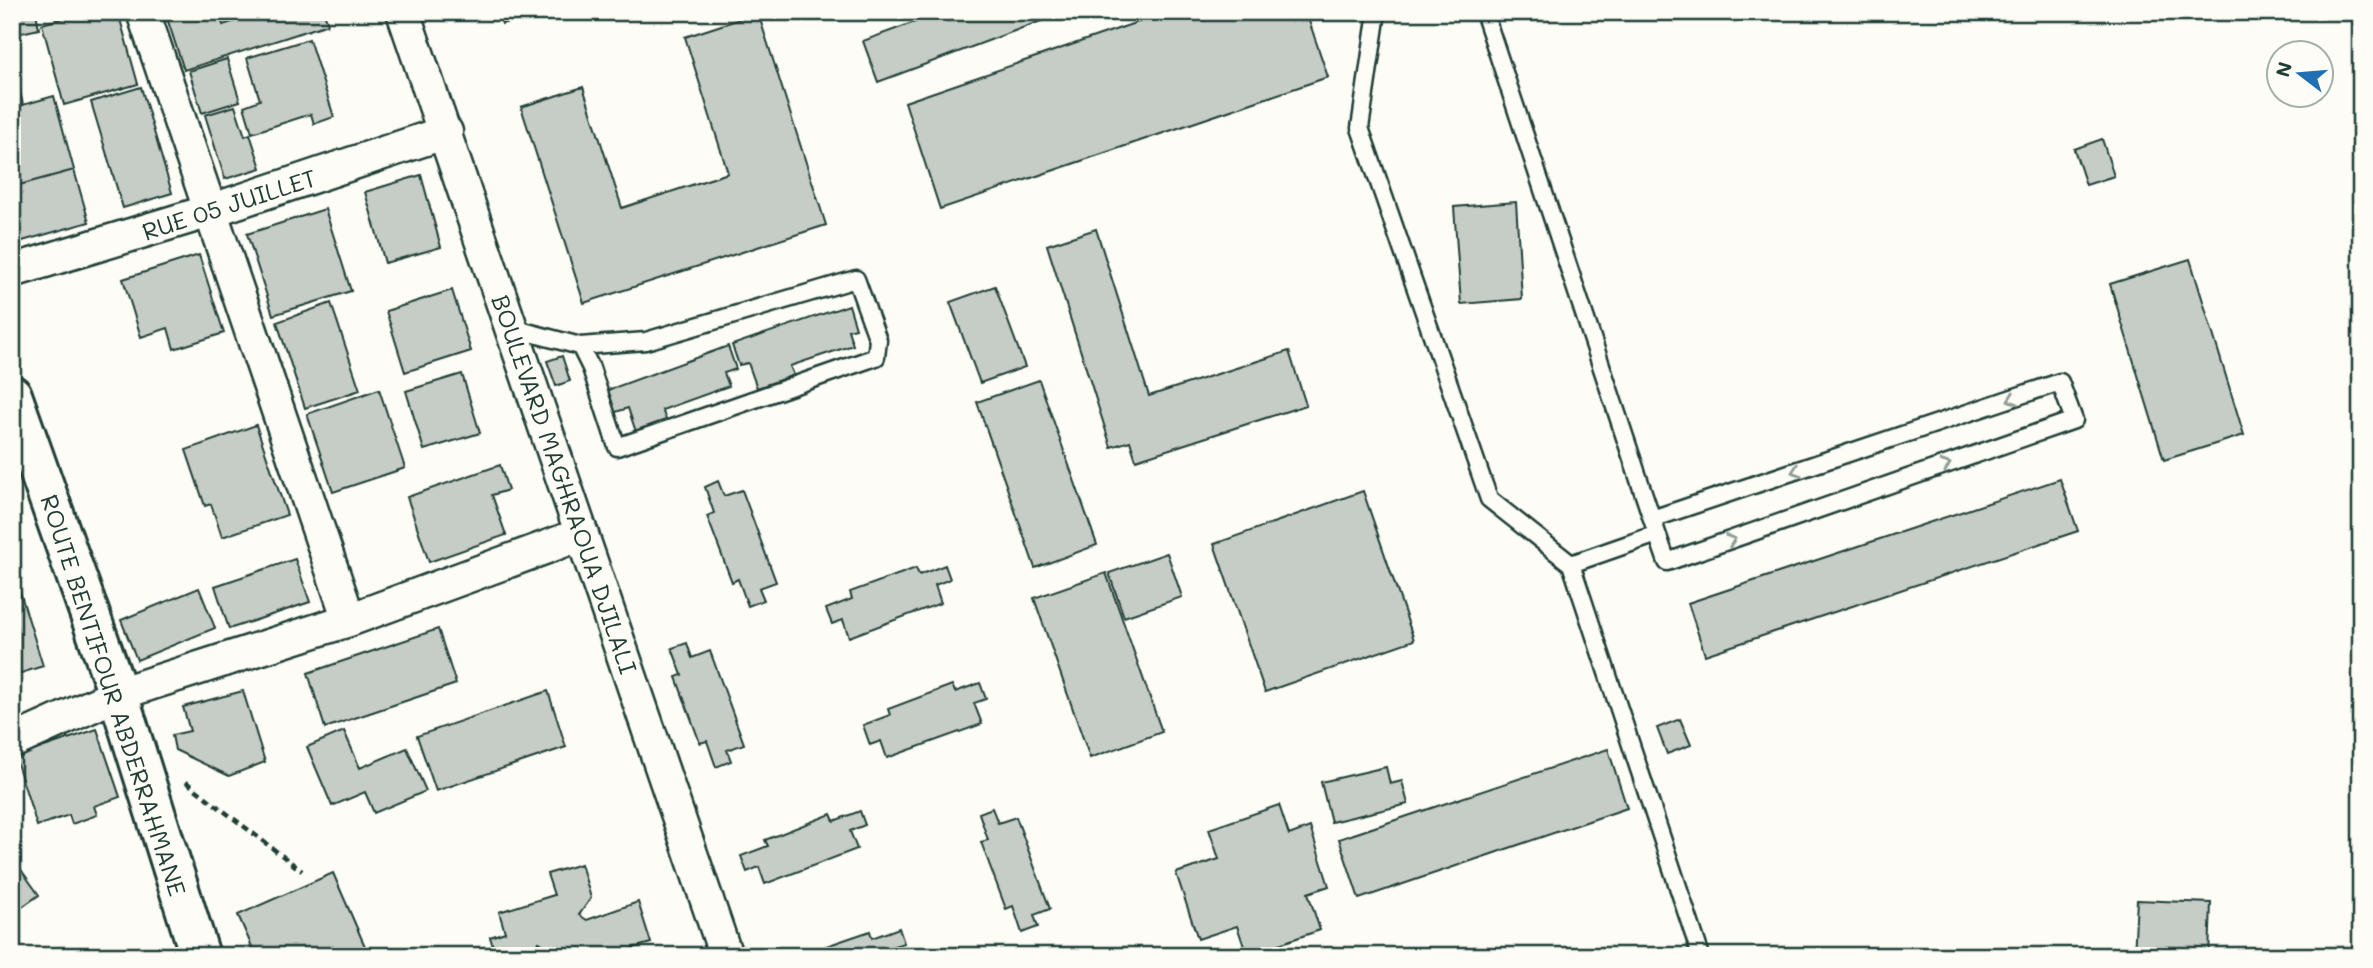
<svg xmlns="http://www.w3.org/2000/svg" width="2373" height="968" viewBox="0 0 2373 968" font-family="Mali,sans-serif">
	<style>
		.building { fill: #c6cdc7; stroke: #1f3d34; stroke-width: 2 }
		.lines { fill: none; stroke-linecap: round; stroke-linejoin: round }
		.lane-casing { stroke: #1f3d34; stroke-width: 21 }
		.street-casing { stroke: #1f3d34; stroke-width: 37 }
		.secondary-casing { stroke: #1f3d34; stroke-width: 44 }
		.path { stroke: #1f3d34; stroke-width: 4.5; stroke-dasharray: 7 5; stroke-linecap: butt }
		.lane { stroke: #fdfcf7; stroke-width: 16 }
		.street { stroke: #fdfcf7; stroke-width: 32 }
		.secondary { stroke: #fdfcf7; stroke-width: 38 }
		.oneway { stroke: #8e9c96 }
		.labels { text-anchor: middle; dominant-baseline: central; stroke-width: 5; stroke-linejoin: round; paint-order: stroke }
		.street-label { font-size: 24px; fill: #1f3d34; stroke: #fdfcf7 }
	</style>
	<rect width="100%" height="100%" fill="#fdfcf7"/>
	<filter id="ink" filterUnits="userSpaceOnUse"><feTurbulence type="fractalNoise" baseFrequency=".0143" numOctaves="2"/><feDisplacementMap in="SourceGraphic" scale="14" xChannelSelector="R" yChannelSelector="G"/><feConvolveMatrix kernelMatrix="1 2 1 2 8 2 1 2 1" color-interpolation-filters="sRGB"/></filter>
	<g filter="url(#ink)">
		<path class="building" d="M36 12 39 29 12 35V16Z
			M85 12H118L138 84 64 105 42 24Z
			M165 12H219L223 25 263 12H324L328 24 184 70Z
			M498 12H541L502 24Z
			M942 12H1065L878 82 863 41Z
			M1167 12H1306L1328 77 940 209 905 102Z
			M758 13 826 225 584 303 521 107 583 87 622 208 728 173 685 37Z
			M309 39 334 117 314 124 311 114 252 133 244 106 260 100 247 58Z
			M12 56 23 105 12 108Z
			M227 59 240 101 202 113 189 71Z
			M141 87 172 193 123 208 91 102Z
			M54 96 74 170 12 187V108Z
			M235 106 245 136 250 134 261 168 225 179 205 115Z
			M2102 139 2114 176 2086 185 2074 149Z
			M74 170 89 222 12 244V187Z
			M421 175 441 247 385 263 365 192Z
			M1516 202 1522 299 1461 304 1454 207Z
			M325 209 351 291 273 315 247 234Z
			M1096 229 1149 396 1289 351 1306 405 1136 460 1130 441 1111 447 1047 245Z
			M199 255 224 333 174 349 168 328 141 337 123 279Z
			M2190 259 2244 435 2164 460 2110 284Z
			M995 286 1025 367 980 383 950 302Z
			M452 290 471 351 405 372 386 311Z
			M331 303 360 390 305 408 277 322Z
			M849 305 856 328 848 330 853 345 790 366 794 375 757 388 748 363 739 365 732 345Z
			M728 346 736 369 724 373 729 386 662 410 667 421 636 432 628 408 613 413 605 391Z
			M562 356 570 381 556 386 547 361Z
			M462 374 480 433 424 450 406 391Z
			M1039 380 1097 545 1035 568 977 402Z
			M379 389 405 468 333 492 307 414Z
			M256 425 287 515 222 537 211 504 205 506 186 450Z
			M500 465 508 490 492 495 506 535 429 562 407 497Z
			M2060 479 2078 531 1705 655 1688 603Z
			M718 481 724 496 742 490 776 582 759 588 764 600 748 606 738 579 732 582 707 516 714 513 705 487Z
			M1363 491 1414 640 1265 692 1214 544Z
			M1167 553 1182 597 1124 617 1109 573Z
			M295 559 310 602 229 629 215 586Z
			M945 565 950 579 935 585 941 603 849 637 843 620 832 624 826 609 852 599 850 592 916 568 919 575Z
			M12 566 43 666 12 676Z
			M1106 573 1162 732 1090 758 1034 598Z
			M199 588 215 628 137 660 121 620Z
			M438 629 456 684 325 728 308 673Z
			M687 643 692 658 710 651 744 744 727 750 731 761 716 767 707 741 700 743 676 677 682 675 672 648Z
			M980 683 986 699 974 703 982 724 887 758 881 741 870 745 863 725 890 715 888 709 952 685 955 692Z
			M243 691 265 762 229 776 175 750 172 735 190 731 183 707Z
			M548 691 566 747 436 791 417 736Z
			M1680 719 1691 745 1667 754 1657 728Z
			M97 729 120 797 94 806 97 815 72 824 69 815 37 826 15 757Z
			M344 731 360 768 407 748 426 791 374 813 365 792 332 806 307 747Z
			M1608 749 1627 808 1359 899 1339 839Z
			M1386 767 1390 784 1402 781 1408 804 1331 822 1321 782Z
			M1279 805 1289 835 1310 827 1329 886 1308 893 1320 930 1247 955 1237 926 1198 939 1176 873 1219 859 1209 829Z
			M992 808 998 823 1016 817 1050 909 1034 915 1038 927 1022 933 1013 906 1006 909 981 842 988 840 979 813Z
			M860 811 865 825 850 831 857 849 765 884 759 867 747 872 741 856 768 846 765 840 831 814 834 821Z
			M12 857 39 895 12 914Z
			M581 864 591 898 579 915 587 920 638 902 651 943 633 948 635 956H548L552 950 539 942 531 956H496L490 937 505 932 499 912 554 895 547 874Z
			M333 873 367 951 356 956H256L238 915Z
			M2137 900 2211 903 2209 956H2134Z
			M899 928 904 943 888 948 891 956 803 954 870 931 872 938Z"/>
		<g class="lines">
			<defs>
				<path id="lane" d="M1377 12 1360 128 1489 499 1571 564 1701 956
					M1484 12 1652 519 1667 562 2074 420 2060 382 1652 519
					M512 328 580 346 646 341 856 279 878 340 876 357 617 447 591 368 580 346
					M1571 564 1657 534"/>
				<path id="street" d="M143 12 349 620
					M403 12 726 956
					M12 271 210 211 446 132
					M12 742 118 694 349 620 582 534"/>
				<path id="secondary" d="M12 395 118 694 200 956"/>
			</defs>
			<use href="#lane" class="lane-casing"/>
			<use href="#street" class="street-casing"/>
			<use href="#secondary" class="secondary-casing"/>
			<path class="path" d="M186 782 302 871"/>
			<use href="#lane" class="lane"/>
			<use href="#street" class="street"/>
			<use href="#secondary" class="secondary"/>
		</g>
		<defs><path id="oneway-chevron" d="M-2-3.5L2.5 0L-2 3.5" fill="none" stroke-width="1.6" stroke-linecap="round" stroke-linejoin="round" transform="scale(1.75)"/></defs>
		<g class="oneway">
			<use href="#oneway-chevron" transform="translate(2012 399) rotate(161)"/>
			<use href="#oneway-chevron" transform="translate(1946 465) rotate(-19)"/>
			<use href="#oneway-chevron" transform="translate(1796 471) rotate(161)"/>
			<use href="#oneway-chevron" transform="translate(1731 540) rotate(-19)"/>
		</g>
	</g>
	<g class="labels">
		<g class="street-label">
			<text transform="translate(229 204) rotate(-18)">RUE 05 JUILLET</text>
			<text transform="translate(565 484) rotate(71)">BOULEVARD MAGHRAOUA DJILALI</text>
			<text transform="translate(114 695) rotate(72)">ROUTE BENTIFOUR ABDERRAHMANE</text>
		</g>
	</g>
	<rect width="2373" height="968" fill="none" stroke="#fdfcf7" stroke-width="42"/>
	<rect x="21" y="21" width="2331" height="926" fill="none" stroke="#1f3d34" stroke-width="2.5" filter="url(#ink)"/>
	<g transform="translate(2300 74) rotate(286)"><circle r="33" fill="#fdfcf7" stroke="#a4b0a9" stroke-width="2"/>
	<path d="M0-5L12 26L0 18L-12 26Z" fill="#1f6fb2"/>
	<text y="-10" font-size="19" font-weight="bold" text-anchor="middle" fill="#1f3d34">N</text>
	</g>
</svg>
